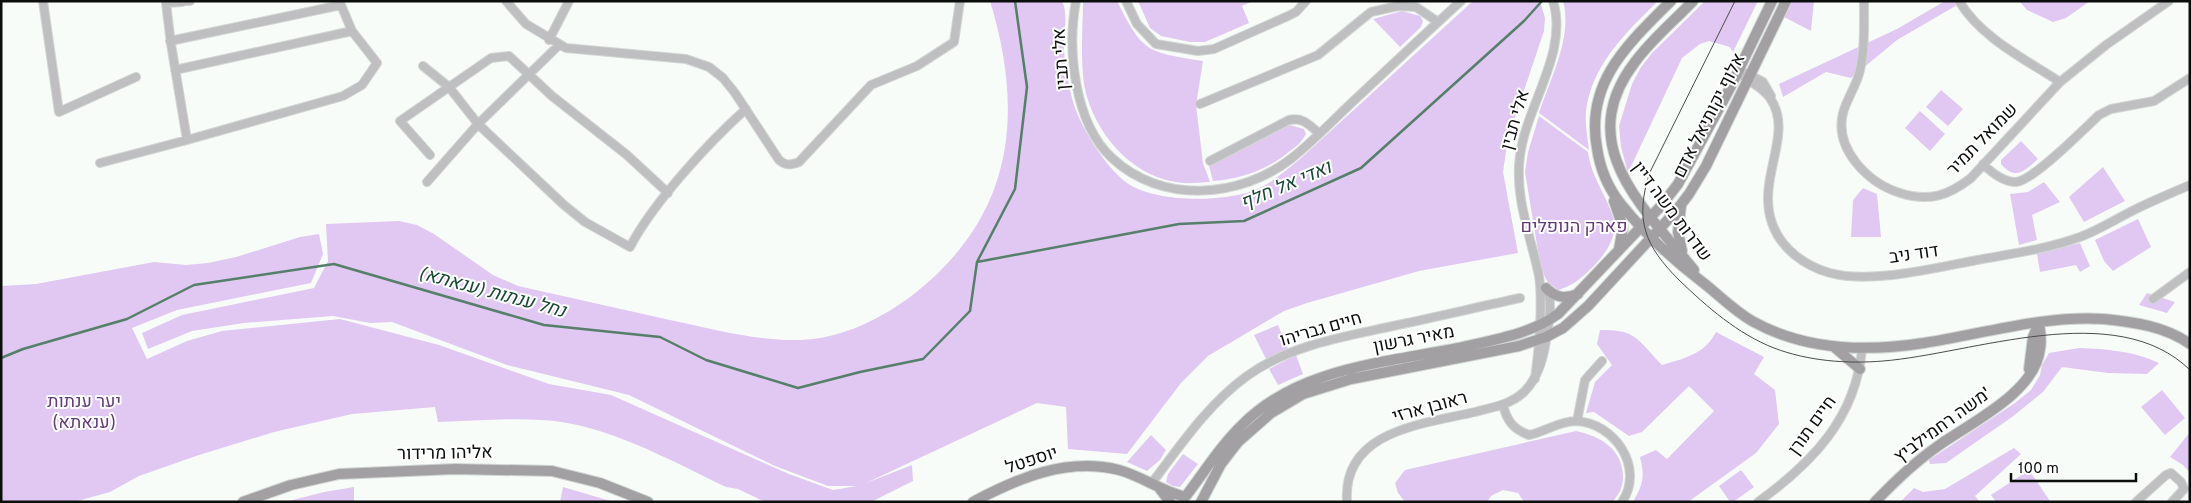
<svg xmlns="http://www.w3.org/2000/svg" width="2191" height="503" viewBox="0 0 2191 503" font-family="Overpass,Heebo,sans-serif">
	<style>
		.green { fill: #e1c8f2 }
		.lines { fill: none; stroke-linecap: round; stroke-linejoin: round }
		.stream { stroke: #557f69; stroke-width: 2.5 }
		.street-casing { stroke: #d1d6d3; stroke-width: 10 }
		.secondary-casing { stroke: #d1d6d3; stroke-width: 12 }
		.street { stroke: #bfbec0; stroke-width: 8 }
		.secondary { stroke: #a2a0a3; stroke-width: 10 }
		.tram { stroke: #494c4b; stroke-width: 1 }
		.labels { text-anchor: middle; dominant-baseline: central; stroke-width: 4; stroke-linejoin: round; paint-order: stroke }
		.street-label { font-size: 18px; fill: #0c0e0d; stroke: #fff }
		.park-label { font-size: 18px; fill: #633c79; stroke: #fff }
		.water-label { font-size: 19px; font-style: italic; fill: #194933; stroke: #fff }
	</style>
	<rect width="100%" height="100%" fill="#f7fcf9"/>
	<path class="green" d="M990 1H1062C1069 16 1063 34 1064 50 1065 66 1068 83 1072 98 1078 124 1106 168 1127 183 1156 203 1221 202 1253 191 1271 184 1285 171 1300 159L1473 1H1540L1545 18 1544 31 1508 138 1503 172 1518 253 1419 271 1307 303 1284 311 1208 356 1181 383 1127 454 1068 449 1066 407 1037 403 866 483 912 465 913 481 871 502H765L738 489 726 487C671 461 603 422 541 420 507 418 472 421 438 422L435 407 352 414 274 432 199 455 139 476 110 492 74 502H1V286L36 284 154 262 186 265 208 263 236 257 300 237 319 234 323 254 311 283 177 310 132 328 147 359 187 341 222 331 340 319 439 345 549 384 611 395 789 474 833 490 857 486H828L775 466 629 395 507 365 392 322 370 323 333 316 244 323 192 331 148 349 142 333 182 315 314 288 328 261 326 224 399 221 417 225 434 234 493 275 518 286C569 297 619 309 670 320 713 329 755 341 800 340 841 339 883 318 914 294 1013 216 1025 116 990 1Z
		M1083 1H1117C1143 53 1147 52 1203 61L1196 105 1203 163 1210 182C1201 182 1191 184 1183 183 1136 179 1100 140 1087 97 1079 71 1083 28 1083 1Z
		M1138 1H1253L1242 6 1249 23 1205 42H1190L1161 36 1150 28Z
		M1563 1H1658C1628 31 1596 60 1587 104 1584 119 1587 134 1589 150L1539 113C1550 79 1573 36 1563 1Z
		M1705 1H1758L1733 52 1730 47 1709 41 1700 44 1682 58 1628 173 1621 147 1619 126 1632 84 1641 67 1652 53Z
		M1792 1H1814L1811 31 1784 17Z
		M1945 1H1964L1897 40 1851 78 1826 72 1783 97 1779 84 1897 29Z
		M2019 1H2090L2066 18 2053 22 2027 10Z
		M1402 11 1420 16 1423 21 1421 27 1400 47 1373 19Z
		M1941 90 1963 109 1948 126 1926 107Z
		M1920 111 1945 134 1930 151 1905 128Z
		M1539 116 1588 152C1592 179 1605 192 1613 217 1621 241 1595 267 1577 281 1571 286 1564 287 1557 291L1556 288 1548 283 1541 269 1525 172 1528 152Z
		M1290 125 1304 129 1306 134C1302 142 1297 146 1290 151 1267 170 1242 179 1213 181L1209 166Z
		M2021 141 2038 159C2024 171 2016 181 2001 164V160Z
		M2103 167 2125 201 2084 222 2069 197Z
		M2044 182 2060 202 2032 215 2037 240 2019 245 2010 194 2028 192Z
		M1863 188 1877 194 1881 237H1851L1853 200Z
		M2138 219 2151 247 2113 271 2104 261 2095 240Z
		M2080 243 2090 266 2080 272 2076 265 2040 272 2037 254Z
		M2147 293 2175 302 2167 313 2139 305Z
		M1278 325 1288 349 1266 359 1254 335Z
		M1600 330C1636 329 1638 340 1662 365 1684 358 1704 355 1716 332L1764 357 1754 374 1775 390 1779 424 1756 453 1688 502H1633C1643 484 1645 477 1640 457L1656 450 1667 459 1714 411 1689 386 1642 432 1629 436 1594 412 1586 413 1595 382 1612 365 1597 344Z
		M2079 348C2106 349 2134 351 2159 363L2147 374 2108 373 2062 367 2043 392 2012 417 1946 463 1930 464 1929 460 2015 403 2031 390 2040 375 2042 365 2049 353Z
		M1296 355 1303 374 1278 385 1269 369Z
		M2162 390 2185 418 2165 435 2141 407Z
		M1576 431C1600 436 1623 449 1623 477 1623 487 1619 495 1612 502H1524L1518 493 1503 490 1491 496 1487 502H1405L1398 493 1395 483 1405 470Z
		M2190 432V473L2183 465 2170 457Z
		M1151 435 1166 450 1160 460 1147 471 1127 462Z
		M2014 448 2021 454 1975 496 1980 502H1900L1914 488 1923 492 1945 489Z
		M1183 454 1198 464 1180 487 1173 486 1166 482 1168 474Z
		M1741 470 1754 487 1733 502H1730L1719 486Z
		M2029 470 2050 501 1996 502 1991 495Z
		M354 487V502H285L324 492Z
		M563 487 614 502H560Z"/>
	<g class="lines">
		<path class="stream" d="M977 262 1179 224 1244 221 1361 168 1524 21 1542 1
			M1 358 23 349 127 319 194 285 334 264 544 325 660 337 706 360 798 388 860 372 923 359 970 311 977 262 1015 189 1027 87 1015 1"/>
		<defs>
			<path id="street" d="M43 1 59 112 136 77
				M181 1H190
				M506 1 526 24 566 48 686 59 709 67 723 78 735 93 779 160C786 166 791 165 799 162L871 85 917 66 954 42 960 1
				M1076 1C1067 49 1074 123 1112 158 1161 204 1240 199 1292 158 1316 139 1338 115 1361 94 1394 63 1427 32 1461 1
				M1126 1 1137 24 1156 44 1198 51 1214 49 1288 16 1296 12 1306 1
				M1864 1C1864 24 1865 48 1860 70 1857 85 1847 98 1843 113 1834 149 1868 183 1900 193 1929 202 1948 196 1971 178L2060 82 2106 45 2169 1
				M1959 1C1981 38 2025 59 2060 82
				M549 40 569 1
				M170 41 341 5 352 31
				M423 66 449 87 478 124 564 205 585 222 630 247C653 203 708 143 746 109
				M175 70 352 31 377 63 362 85 343 96 187 140
				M1738 72C1748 82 1762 86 1770 98 1795 134 1756 178 1772 223 1781 249 1805 266 1830 273 1871 284 1935 268 1977 260 2011 254 2047 249 2080 237 2099 230 2116 219 2134 210 2152 201 2171 193 2190 185
				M1746 73 1763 82 1771 96
				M1200 104 1318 55 1371 12 1398 6 1416 7 1438 22
				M430 155 400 121 491 58 509 56 552 96 627 155 668 193
				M1210 161 1289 120C1303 117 1309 125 1319 133
				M100 163 187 140 171 44 166 3 182 2
				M1983 164C1992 173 2003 182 2016 182 2033 181 2084 129 2099 115L2111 109 2154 101 2190 78
				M427 182 478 124 559 45
				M2153 299 2190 272
				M1535 379C1539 351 1543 303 1539 276 1531 237 1514 196 1520 156 1526 106 1569 52 1553 1
				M1503 405C1507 421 1513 429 1529 435 1545 432 1559 421 1576 421 1615 423 1645 468 1622 502
				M1577 421 1585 380 1602 361
				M1151 484C1180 446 1208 404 1247 376 1290 345 1343 337 1393 326 1436 317 1478 307 1520 298
				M1347 502C1342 430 1424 424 1475 412 1493 407 1510 405 1524 392 1538 378 1543 359 1546 341 1548 326 1554 302 1546 288
				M1758 502C1812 463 1856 418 1862 349
				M2136 502 2166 475 2171 473 2181 482 2184 489 2172 502"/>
			<path id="secondary" d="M1671 1C1628 44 1585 82 1597 148 1600 169 1607 186 1620 203 1644 233 1671 258 1701 281 1718 294 1733 310 1752 321 1804 350 1867 352 1924 343 1983 334 2043 315 2104 319 2133 322 2165 326 2190 344
				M1693 1C1674 21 1651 40 1635 62 1572 144 1643 207 1694 270
				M1614 201 1623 227 1619 249
				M1681 206 1678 232 1682 251
				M1546 288C1556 298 1565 299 1578 294
				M1833 346 1860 369
				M2029 369 2033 337 2039 323
				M1160 489 1170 502
				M1186 496C1205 471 1221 445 1243 424 1299 368 1384 363 1458 348 1492 340 1529 335 1558 314L1661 206 1678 184 1730 88 1772 1
				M243 502 291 485 339 474 455 469 552 471 600 483 648 502
				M973 502C1018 478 1067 457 1119 470 1141 476 1160 490 1182 496
				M1201 502 1221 464 1238 442 1271 413 1303 394 1351 379 1519 346 1546 337 1563 328 1588 306 1676 211 1689 194 1706 166 1786 1
				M1875 502C1894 482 1915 462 1938 446 1970 423 2035 393 2040 349 2042 340 2040 331 2039 322"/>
		</defs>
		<use href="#street" class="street-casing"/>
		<use href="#secondary" class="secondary-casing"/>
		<use href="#street" class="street"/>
		<use href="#secondary" class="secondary"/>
		<path class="tram" d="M1735 1 1650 172C1634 220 1645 246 1679 280 1707 307 1738 334 1774 348 1808 361 1847 364 1883 361 1972 354 2116 297 2190 370"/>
	</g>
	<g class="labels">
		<g class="street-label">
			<text transform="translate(1062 59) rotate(-94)">אלי תבין</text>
			<text transform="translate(1710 116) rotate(-63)">אלוף יקותיאל אדם</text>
			<text transform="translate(1516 120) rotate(-74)">אלי תבין</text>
			<text transform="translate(1983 140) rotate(-46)">שמואל תמיר</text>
			<text transform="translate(1671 212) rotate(53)">שדרות משה דיין</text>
			<text transform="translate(1914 255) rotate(-8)">דוד ניב</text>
			<text transform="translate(1321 330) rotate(-16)">חיים גבריהו</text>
			<text transform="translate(1414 340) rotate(-11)">מאיר גרשון</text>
			<text transform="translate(1430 408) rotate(-15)">ראובן ארזי</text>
			<text transform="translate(1813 426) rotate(-54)">חיים תורן</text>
			<text transform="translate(1943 426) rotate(-36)">משה רחמילביץ'</text>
			<text transform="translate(445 454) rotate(-1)">אליהו מרידור</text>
			<text transform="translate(1032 461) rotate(-18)">יוספטל</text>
		</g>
		<g class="park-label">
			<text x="1574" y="227">פארק הנופלים</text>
			<text x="84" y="402">יער ענתות<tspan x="84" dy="21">(ענאתא)</tspan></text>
		</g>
		<g class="water-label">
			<text transform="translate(1286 186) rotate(-23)">ואדי אל חלף</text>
			<text transform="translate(492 293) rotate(15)">נחל ענתות (ענאתא)</text>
		</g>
	</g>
	<rect width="2191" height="503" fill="none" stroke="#0c0e0d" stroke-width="5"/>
	<path d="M2011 473v8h125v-8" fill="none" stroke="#0c0e0d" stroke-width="2.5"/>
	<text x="2018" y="473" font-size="15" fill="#0c0e0d" stroke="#ffffff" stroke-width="4" paint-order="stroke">100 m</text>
</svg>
